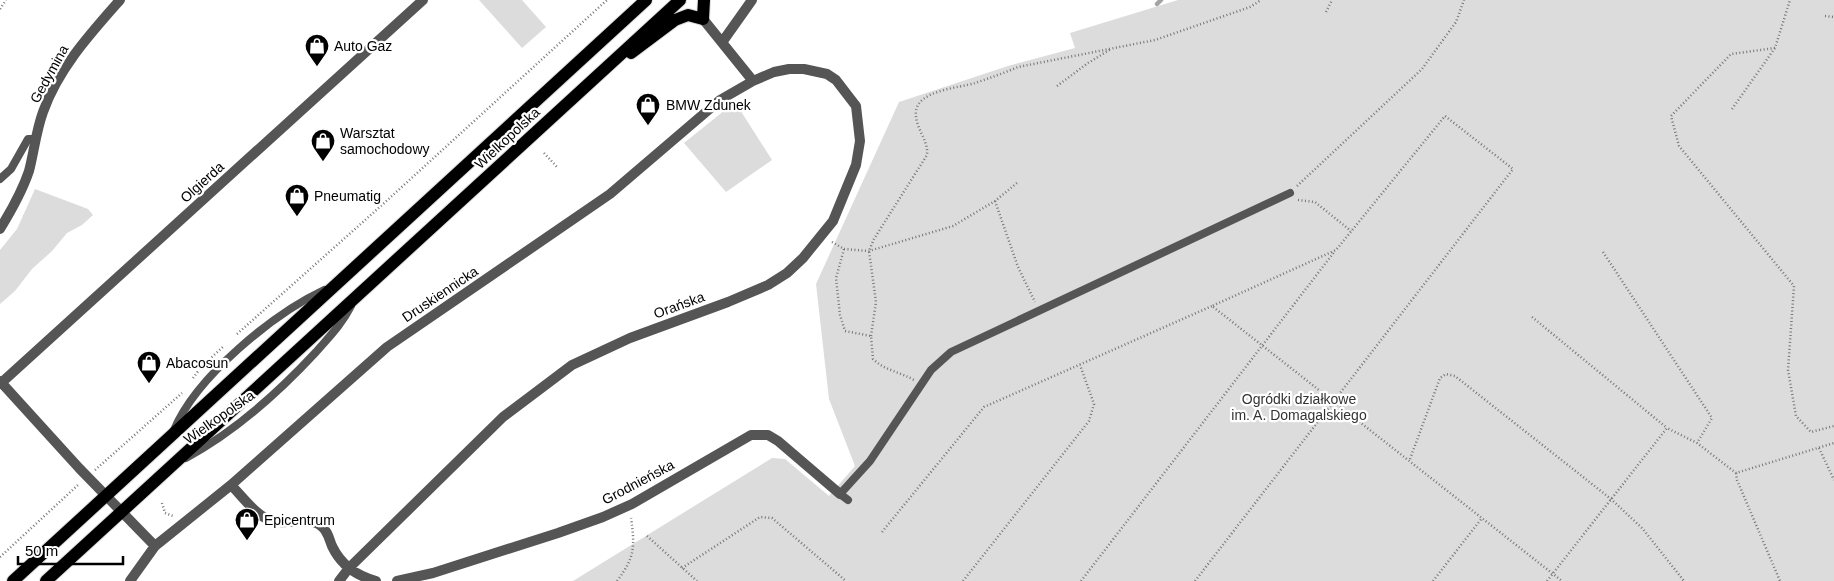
<svg xmlns="http://www.w3.org/2000/svg" width="1834" height="581" viewBox="0 0 1834 581" font-family="Helvetica,sans-serif">
	<style>
		.green { fill: #dcdcdc }
		.lines { fill: none; stroke-linecap: round; stroke-linejoin: round }
		.stream { stroke: #a3a3a3; stroke-width: 4.5 }
		.primary-casing { stroke: #dbdbdb; stroke-width: 14 }
		.path { stroke: #777; stroke-width: 2.5; stroke-dasharray: 1 2.5; stroke-linecap: butt }
		.service { stroke: #555; stroke-width: 8 }
		.minor { stroke: #555; stroke-width: 10 }
		.primary { stroke: #000; stroke-width: 12 }
		.labels { text-anchor: middle; dominant-baseline: central; stroke-width: 4.5; stroke-linejoin: round; paint-order: stroke }
		.poi-label { font-size: 14px; fill: #000; stroke: #fff; text-anchor: start }
		.street-label { font-size: 14px; fill: #000; stroke: #fff }
		.park-label { font-size: 14px; fill: #333; stroke: #fff }
	</style>
	<rect width="100%" height="100%" fill="#fff"/>
	<path class="green" d="M479 0H522L546 27 522 48Z
		M1178 0H1834V581H573L772 458 785 459 829 496 855 466 829 399 816 284 899 102 1008 66 1075 48 1070 33Z
		M735 102 772 160 726 192 684 143Z
		M35 189 88 209 93 215 82 225 67 233 52 251 32 269 15 291 0 304V250L17 229Z"/>
	<g class="lines">
		<path class="stream" d="M1157 4 1161 0"/>
		<defs>
			<path id="primary" d="M631 53 675 20 688 15 703 19 704 0
				M13 581 646 0
				M46 581 680 0"/>
		</defs>
		<use href="#primary" class="primary-casing"/>
		<path class="path" d="M0 9 6 0
			M1326 12 1332 0
			M1825 16 1834 17
			M1775 48 1731 54 1671 116 1679 146 1794 286 1788 370 1796 416 1811 432 1834 426
			M1057 86 1088 63 1111 49
			M1732 109 1775 48 1790 0
			M544 153 558 168
			M1297 186 1422 69 1456 22 1464 0
			M1298 200 1315 202 1351 231
			M995 201 1018 267 1035 302
			M832 242 844 249 836 278 840 315 845 331 871 336 873 359C884 370 900 372 914 380
			M844 249 869 251 953 226 995 201 1017 183
			M1603 252 1712 418 1697 443
			M1532 317 1667 428
			M237 334 382 205 607 0
			M871 336 876 302 869 251 874 239 927 155C929 140 914 127 916 111 919 90 959 88 975 83 990 78 1004 73 1018 67L1155 40 1250 7 1261 0
			M193 378 202 366 224 346
			M1819 448 1834 480
			M1410 459 1440 378 1446 374 1455 376 1611 499 1643 529 1684 581
			M95 470 182 393
			M1736 473 1737 480 1780 581
			M162 503 165 513 173 516
			M882 532 984 407 1212 306
			M647 536 697 581
			M0 557 79 484
			M682 568 760 517 772 518 846 581
			M617 581C635 557 635 547 631 518
			M963 581 1089 421 1094 404 1080 365
			M1081 581 1335 251
			M1195 581 1513 169 1445 116 1336 250 1212 306 1562 581
			M1433 581 1482 518
			M1547 581 1667 428 1697 443 1736 473 1834 443"/>
		<path class="service" d="M0 179 11 169 28 139H36
			M174 430C196 377 273 314 324 290
			M186 458C236 431 278 393 316 352 329 337 342 324 351 306
			M848 500 840 494 870 461 931 370 951 352 1290 193"/>
		<path class="minor" d="M703 19 753 81
			M723 41 752 0
			M0 229C11 211 22 192 29 171 34 152 36 131 43 112 58 69 90 34 120 0
			M0 381 79 468 155 546
			M0 384 423 0
			M231 485C242 496 256 516 272 521 287 526 308 515 321 526 328 531 329 539 332 546 341 565 357 576 376 581
			M130 581 155 546 231 485 387 347 610 194 720 100 753 81 774 72 789 69H804L827 74 836 80 856 106 860 141 856 165 833 221 803 258 787 273 768 285 728 302 630 338 572 365 503 417 349 568 339 581
			M397 581 433 573 558 533 603 517 632 504 751 435H768L778 441 840 494"/>
		<use href="#primary" class="primary"/>
	</g>
	<defs>
		<symbol id="shop-pin" viewBox="-11 -11 22 30"><path d="M0 17L-7.5 6A9.5 9.5 0 1 1 7.5 6Z" fill="#000" stroke="#fff"/><path d="M-5-2.5h2.3a2.7 3.5 0 0 1 5.4 0H5L5.5 6h-11ZM-1.5-2.5h3a1.5 2.3 0 0 0-3 0Z" fill="#fff"/></symbol>
	</defs>
	<g fill-rule="evenodd">
		<use href="#shop-pin" x="303" y="32" width="28" height="38"/>
		<use href="#shop-pin" x="634" y="91" width="28" height="38"/>
		<use href="#shop-pin" x="309" y="127" width="28" height="38"/>
		<use href="#shop-pin" x="283" y="182" width="28" height="38"/>
		<use href="#shop-pin" x="135" y="349" width="28" height="38"/>
		<use href="#shop-pin" x="233" y="506" width="28" height="38"/>
	</g>
	<g class="labels">
		<g class="poi-label">
			<text x="334" y="46">Auto Gaz</text>
			<text x="666" y="105">BMW Zdunek</text>
			<text x="340" y="133">Warsztat<tspan x="340" dy="16">samochodowy</tspan></text>
			<text x="314" y="196">Pneumatig</text>
			<text x="166" y="363">Abacosun</text>
			<text x="264" y="520">Epicentrum</text>
		</g>
		<g class="street-label">
			<text transform="translate(49 74) rotate(-61)">Gedymina</text>
			<text transform="translate(507 138) rotate(-43)">Wielkopolska</text>
			<text transform="translate(202 182) rotate(-42)">Olgierda</text>
			<text transform="translate(440 294) rotate(-34)">Druskiennicka</text>
			<text transform="translate(679 305) rotate(-20)">Orańska</text>
			<text transform="translate(219 417) rotate(-35)">Wielkopolska</text>
			<text transform="translate(638 482) rotate(-28)">Grodnieńska</text>
		</g>
		<g class="park-label">
			<text x="1299" y="399">Ogródki działkowe<tspan x="1299" dy="16">im. A. Domagalskiego</tspan></text>
		</g>
	</g>
	<path d="M18 556v8h105v-8" fill="none" stroke="#000000" stroke-width="2.5"/>
	<text x="25" y="556" font-size="15" fill="#000000" stroke="#ffffff" stroke-width="4" paint-order="stroke">50 m</text>
</svg>
